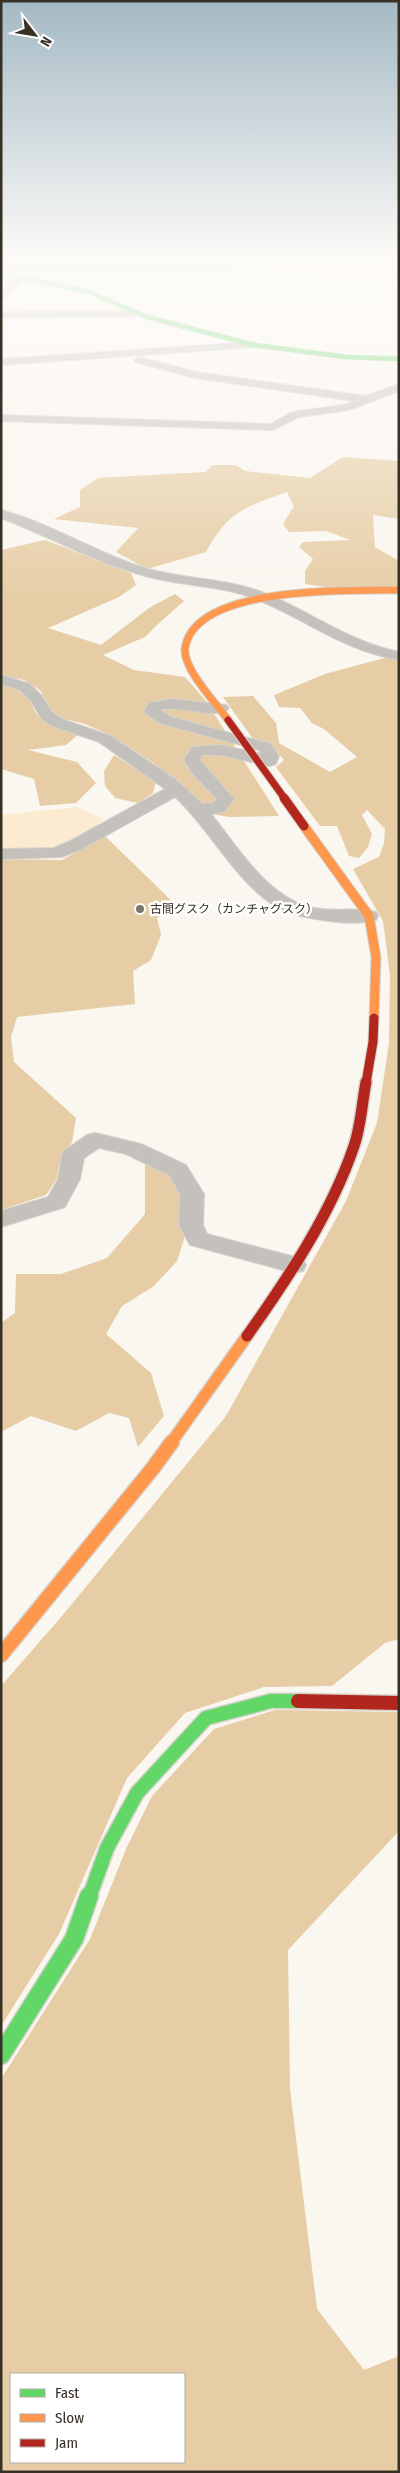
<svg xmlns="http://www.w3.org/2000/svg" width="400" height="2473" viewBox="0 0 400 2473" font-family="'Fira Sans Condensed','Noto Sans JP',sans-serif">
	<style>
		.green { fill: #fcebd0 }
		.forest { fill: #e6cda5; fill-rule: evenodd }
		.lines { fill: none; stroke-linecap: round; stroke-linejoin: round }
		.street-casing { stroke: #d6d2cc; stroke-width: 2 }
		.fast-far2-casing { stroke: #d6d2cc; stroke-width: 5.5 }
		.fast-far1-casing { stroke: #d6d2cc; stroke-width: 17 }
		.fast-casing { stroke: #d6d2cc; stroke-width: 21 }
		.slow-far3-casing { stroke: #d6d2cc; stroke-width: 9 }
		.slow-far2-casing { stroke: #d6d2cc; stroke-width: 11 }
		.slow-far1-casing { stroke: #d6d2cc; stroke-width: 14 }
		.slow-casing { stroke: #d6d2cc; stroke-width: 17 }
		.jam-far2-casing { stroke: #d6d2cc; stroke-width: 11 }
		.jam-far1-casing { stroke: #d6d2cc; stroke-width: 14 }
		.jam-casing { stroke: #d6d2cc; stroke-width: 17 }
		.street { fill: #c4c1bd; fill-rule: evenodd }
		.fast-far2 { stroke: #63d668; stroke-width: 4.5 }
		.fast-far1 { stroke: #63d668; stroke-width: 14 }
		.fast { stroke: #63d668; stroke-width: 18 }
		.slow-far3 { stroke: #ff974d; stroke-width: 7 }
		.slow-far2 { stroke: #ff974d; stroke-width: 9 }
		.slow-far1 { stroke: #ff974d; stroke-width: 11 }
		.slow { stroke: #ff974d; stroke-width: 14 }
		.jam-far2 { stroke: #b3261e; stroke-width: 9 }
		.jam-far1 { stroke: #b3261e; stroke-width: 11 }
		.jam { stroke: #b3261e; stroke-width: 14 }
		.jam-bridge-far1-casing { stroke: #d6d2cc; stroke-width: 9; stroke-linecap: butt }
		.jam-bridge-casing { stroke: #d6d2cc; stroke-width: 11; stroke-linecap: butt }
		.jam-bridge-far1 { stroke: #b3261e; stroke-width: 7 }
		.jam-bridge { stroke: #b3261e; stroke-width: 9 }
		.poi-dot { fill: #7b756b; stroke: #fff; stroke-width: 2 }
		.labels { text-anchor: middle; dominant-baseline: central; stroke-width: 5; stroke-linejoin: round; paint-order: stroke }
		.far-poi-label { font-size: 12px; fill: #373024; stroke: #fff; text-anchor: start }
	</style>
	<rect width="100%" height="100%" fill="#faf6f0"/>
	<path class="green" d="M227 257H399V276L336 275 287 270Z
		M77 807 104 819 86 833 52 848 1 850V815Z"/>
	<path class="forest" d="M343 457 399 461V519L373 515 375 547 399 561V586L326 587 305 584V571L313 559 299 547 303 542 350 540 326 531 289 532 283 524 294 506 287 492C245 507 228 511 206 552L147 569 116 552 138 528 54 519 80 507V490L98 478 206 472 212 465H236L245 471 310 478Z
		M45 540 131 573 136 585 119 597 48 628 101 645 149 608 175 594 184 601 157 625 145 637 103 655 134 670 185 677 206 701 279 816 230 817 211 814 152 762 112 736 85 724 61 718 51 710 40 690 24 680 1 675V550Z
		M388 657 399 659V1639L385 1643 332 1686 264 1687 185 1713 127 1778 59 1934 1 2026V1686L62 1616 226 1416 346 1201 377 1123 389 1043 390 975 383 921 353 869 379 857 384 843 385 829 367 810 362 815 372 834 368 847 359 858 349 856 337 826H320L276 767 284 760 275 749 253 739 223 697 253 696 276 723 279 743 330 772 357 757 324 729 312 723 300 708 279 707 274 695 325 674Z
		M1 683 15 687 30 701 36 713 46 723 80 733 66 745 28 750 77 762 96 783 76 803 40 806 34 779 1 769Z
		M114 755 156 782 153 793 138 803 115 798 105 786 104 771Z
		M105 836 177 906 157 918 161 935 151 960 133 971 135 1004 17 1017 11 1037 14 1062 76 1118 72 1142 59 1165 57 1178 46 1195 1 1210V859L62 860Z
		M145 1165 169 1173 184 1194 185 1236 177 1261 154 1286 122 1306 106 1334 151 1373 164 1416 138 1447 129 1418 109 1413 76 1431 31 1416 1 1432V1323L15 1313 16 1274H61L107 1258 145 1214Z
		M275 1710 399 1712V1831L288 1950 290 2089 317 2309 364 2370 399 2356V2472H1V2079L90 1939 126 1849 152 1796 214 1729ZM11 2374H184V2462H11Z"/>
	<g class="lines">
		<defs>
			<path id="street" d="M1 263 77 268 231 266 235 269 231 272 77 274 1 269Z
				M20 274 27 276 1 302C1 288 9 282 20 274Z
				M138 311V315L135 316 1 318V312Z
				M254 342 259 345 257 347 1 365V359Z
				M139 357 196 372 366 396 399 384V391L349 410 299 417 273 430 1 421V415L271 424 292 412 343 405 354 401 195 378 135 362 134 360Z
				M1 510C48 522 95 552 142 567 182 580 225 577 264 593 310 611 349 642 399 652V660C341 650 305 618 253 598 219 585 181 586 145 576 95 562 50 537 1 518Z
				M1 675 30 684 42 696 52 712 62 719 111 736 175 779 203 804 213 803 217 799 192 773 184 760 192 747 220 745 262 754 259 750 159 723 144 712 149 703 172 699 226 705 229 708C220 721 176 704 160 710L171 717 271 744 279 756 276 764 270 766 220 755H203L200 760 234 799 224 812 211 814C239 848 267 898 314 908 335 912 356 907 376 912L378 916 376 920C360 924 339 923 322 920 305 918 287 914 272 904 235 880 209 828 175 797L82 849 62 857 1 859V849L54 848 70 841 165 789 99 742 50 725 41 718 31 701 20 690 1 684Z
				M95 1133 141 1144 186 1165 204 1194 203 1225 207 1234 303 1259 306 1265 303 1271 294 1273 190 1245 179 1225 180 1194 169 1175 126 1154 99 1148 84 1158 80 1179 65 1207 1 1227V1211L48 1197 58 1179 62 1155 65 1150 87 1135Z"/>
			<path id="fast-far2" d="M1 273 89 292 147 317 254 345 346 357 399 359"/>
			<path id="fast-far1" d="M89 1898 107 1848 137 1793 206 1718 271 1701H298"/>
			<path id="fast" d="M1 2055 74 1939 89 1896"/>
			<path id="slow-far3" d="M228 720C217 704 183 669 185 649 193 585 351 590 399 590"/>
			<path id="slow-far2" d="M304 826 369 916 376 957 374 1018"/>
			<path id="slow-far1" d="M171 1443 247 1336"/>
			<path id="slow" d="M1 1655 153 1468 172 1442"/>
			<path id="jam-far2" d="M366 1083 373 1042 374 1018"/>
			<path id="jam-far1" d="M247 1336C288 1278 331 1214 354 1146 361 1126 362 1103 366 1082"/>
			<path id="jam" d="M298 1701 399 1703"/>
		</defs>
		<use href="#street" class="street-casing"/>
		<use href="#fast-far2" class="fast-far2-casing"/>
		<use href="#fast-far1" class="fast-far1-casing"/>
		<use href="#fast" class="fast-casing"/>
		<use href="#slow-far3" class="slow-far3-casing"/>
		<use href="#slow-far2" class="slow-far2-casing"/>
		<use href="#slow-far1" class="slow-far1-casing"/>
		<use href="#slow" class="slow-casing"/>
		<use href="#jam-far2" class="jam-far2-casing"/>
		<use href="#jam-far1" class="jam-far1-casing"/>
		<use href="#jam" class="jam-casing"/>
		<use href="#street" class="street"/>
		<use href="#fast-far2" class="fast-far2"/>
		<use href="#fast-far1" class="fast-far1"/>
		<use href="#fast" class="fast"/>
		<use href="#slow-far3" class="slow-far3"/>
		<use href="#slow-far2" class="slow-far2"/>
		<use href="#slow-far1" class="slow-far1"/>
		<use href="#slow" class="slow"/>
		<use href="#jam-far2" class="jam-far2"/>
		<use href="#jam-far1" class="jam-far1"/>
		<use href="#jam" class="jam"/>
		<defs>
			<path id="jam-bridge-far1" d="M228 720 285 799"/>
			<path id="jam-bridge" d="M284 798 304 826"/>
		</defs>
		<use href="#jam-bridge-far1" class="jam-bridge-far1-casing"/>
		<use href="#jam-bridge" class="jam-bridge-casing"/>
		<use href="#jam-bridge-far1" class="jam-bridge-far1"/>
		<use href="#jam-bridge" class="jam-bridge"/>
	</g>
	<linearGradient id="sky" x2="0" y2="1"><stop stop-color="#a4b9c4"/><stop offset="0.43" stop-color="#fdfbf8"/><stop offset="1" stop-color="#fdfbf8" stop-opacity="0"/></linearGradient>
	<rect width="400" height="603" fill="url(#sky)"/>
	<circle class="poi-dot" cx="140" cy="909" r="5"/>
	<g class="labels">
		<g class="far-poi-label">
			<text x="150" y="909">古間グスク（カンチャグスク）</text>
		</g>
	</g>
	<rect width="400" height="2473" fill="none" stroke="#373024" stroke-width="5"/>
	<rect x="10" y="2373" width="175" height="90" fill="#ffffff" stroke="#afaca7"/>
	<rect x="20" y="2389" width="25" height="8" fill="#63d668" stroke="#afaca7"/>
	<text x="55" y="2398" font-size="15" fill="#373024">Fast</text>
	<rect x="20" y="2414" width="25" height="8" fill="#ff974d" stroke="#afaca7"/>
	<text x="55" y="2423" font-size="15" fill="#373024">Slow</text>
	<rect x="20" y="2439" width="25" height="8" fill="#b3261e" stroke="#afaca7"/>
	<text x="55" y="2448" font-size="15" fill="#373024">Jam</text>
	<g transform="translate(35 35) rotate(121)" stroke="#ffffff" stroke-width="4" paint-order="stroke">
	<path d="M0-4L9 19L0 12L-9 19Z" fill="#373024"/>
	<text y="-8" font-size="14" font-weight="bold" text-anchor="middle" fill="#373024">N</text>
	</g>
</svg>
